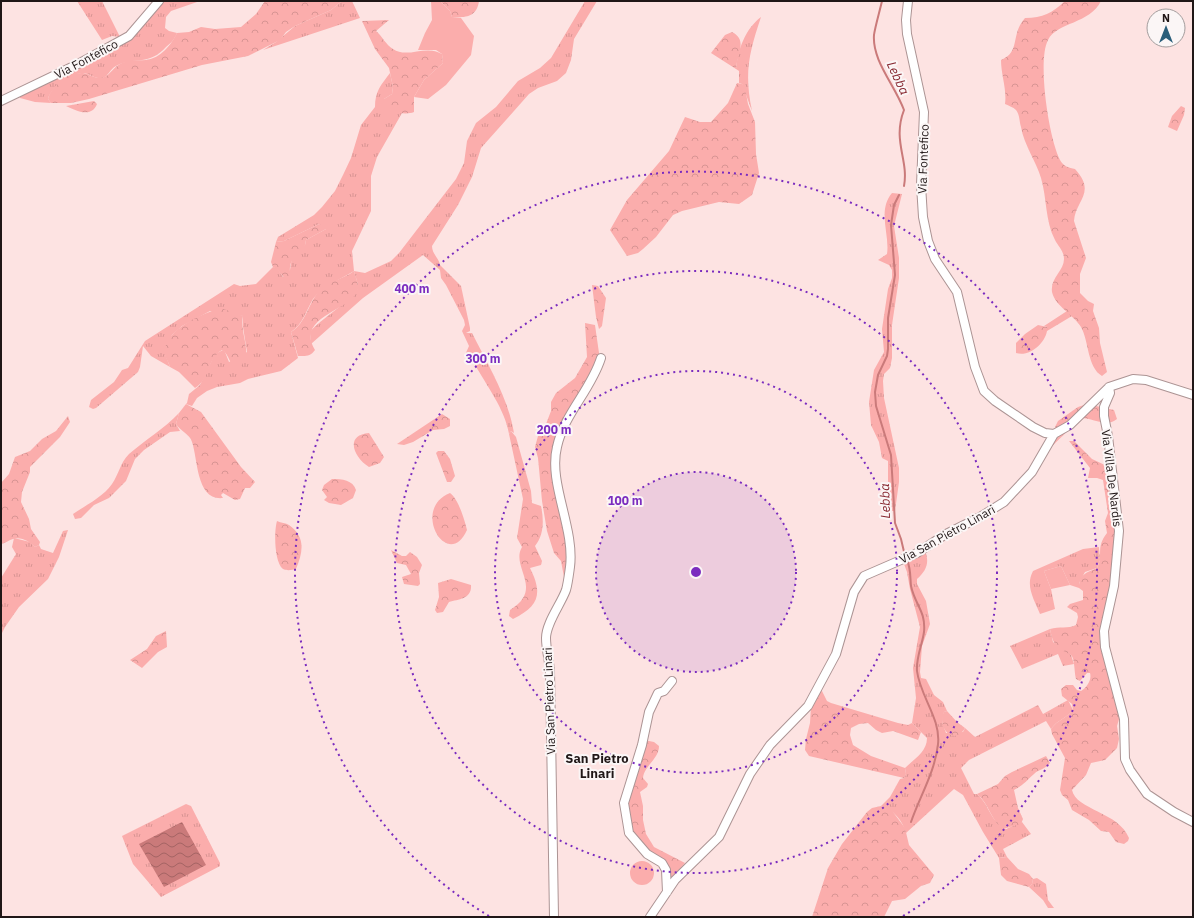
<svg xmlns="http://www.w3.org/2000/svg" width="1194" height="918" viewBox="0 0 1194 918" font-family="'IBM Plex Sans',sans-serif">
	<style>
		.grass { fill: url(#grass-tufts) }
		.forest { fill: url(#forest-crowns) }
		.garden { fill: #fbadac }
		.water { fill: url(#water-waves) }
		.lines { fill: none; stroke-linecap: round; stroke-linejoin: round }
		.stream { stroke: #ca7a7a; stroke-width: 2 }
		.minor-casing { stroke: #ac9494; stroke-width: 10 }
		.minor { stroke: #fff; stroke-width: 8 }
		.ring { fill: none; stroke: #7b2cbf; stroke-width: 2; stroke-dasharray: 2 4 }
		.labels { text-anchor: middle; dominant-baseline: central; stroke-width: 4; stroke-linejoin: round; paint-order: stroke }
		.street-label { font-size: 12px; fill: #201717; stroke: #fbf6f6 }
		.water-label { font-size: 13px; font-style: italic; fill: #87262f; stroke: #fbf6f6 }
		.neighbourhood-label { font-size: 13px; font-weight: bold; fill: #201717; stroke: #fbf6f6 }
		.centre { fill: #7b2cbf; stroke: #fbf6f6; stroke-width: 2 }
		.ring-label { font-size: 12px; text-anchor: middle; font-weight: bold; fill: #7b2cbf; stroke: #fbf6f6; stroke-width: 4; stroke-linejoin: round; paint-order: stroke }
	</style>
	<defs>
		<pattern id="grass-tufts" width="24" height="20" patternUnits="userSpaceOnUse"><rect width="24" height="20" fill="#fbadac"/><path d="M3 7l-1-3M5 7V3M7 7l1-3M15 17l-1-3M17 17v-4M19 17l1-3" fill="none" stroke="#d79493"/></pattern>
		<pattern id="forest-crowns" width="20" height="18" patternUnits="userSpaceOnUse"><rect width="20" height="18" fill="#fbadac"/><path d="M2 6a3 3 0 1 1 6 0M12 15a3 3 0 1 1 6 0" fill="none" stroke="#d79493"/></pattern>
		<pattern id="water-waves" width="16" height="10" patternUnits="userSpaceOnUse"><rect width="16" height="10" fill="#ca7a7a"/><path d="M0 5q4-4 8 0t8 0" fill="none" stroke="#a46363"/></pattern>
	</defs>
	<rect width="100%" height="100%" fill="#fde3e2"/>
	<path class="grass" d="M77 1H102L120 37 112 36 102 40Z
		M164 1H200L171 11 166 17 165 28 169 31 177 33C174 40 171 43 166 47 149 66 136 56 116 66 110 69 108 77 102 78 95 79 90 74 84 73 72 72 51 87 48 99L51 103 35 102 20 98 19 95 138 31Z
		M342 1H352L360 18 263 50 276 42 295 26 331 10Z
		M585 1H597L574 39 571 60 566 73 557 81 538 88 529 94 481 148 472 177 458 205 432 246C432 254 439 258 440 265L461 286 470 328V331L466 333H472C488 365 508 397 514 433L511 431 509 434C505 409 486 385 474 363L467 361 465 355 469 346 462 331 465 325 464 320 446 285 441 278 440 270 423 255 363 298 311 344 310 332C318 321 359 295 358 287 358 282 355 276 354 271 341 279 322 286 313 299 306 311 303 324 291 332L298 358 281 371 248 379 240 383 217 387 207 391 197 398 192 406 186 404 183 407 187 403 189 394 200 385 215 354 223 350 225 352 229 362 247 352 243 327V316L210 311 182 326 172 335 167 346 165 354 170 367 151 356 143 346 140 367 138 372 96 408 93 409 89 407 91 400 114 382 122 370 128 368 145 341 234 284 240 286 256 284 273 267 277 268 283 277 290 270 292 257 305 245 306 240 326 229 319 224 284 241 276 242 278 237 314 215 322 207 335 191 343 175 351 158 361 125 375 107C375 91 381 85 390 73L393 87 392 94 384 99 390 109 402 113 377 157 371 176V211L352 251 354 271 365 273 391 261 399 253 456 179 464 163 467 141 476 123 496 107 518 81 540 68 551 58Z
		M761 17C749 53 744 73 752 111L742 84 739 83V71L736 69C738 50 745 29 761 17Z
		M892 193 902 194 894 226 899 258V278L892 325V358L890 368 884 374 883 381 884 398 899 468V482L895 511H892L888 488V461L882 458 879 442 871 425 869 402 874 370 884 352 882 329 888 289 892 278V270L889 265 878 260 887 254C890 234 877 211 892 193Z
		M1067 311 1072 316 1047 331V327L1044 326Z
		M179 413 176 424 180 431 170 432 144 450 135 459 126 481 109 498 94 505 81 518 75 519 73 514C86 505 103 497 112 484 119 474 120 463 129 454 145 440 164 429 179 413Z
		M68 530 59 557 48 579 19 607 5 627 1 635V578L16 554 12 547 14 538 30 542 35 547 39 545 41 549 53 553 63 531Z
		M1099 547 1100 560 1097 568 1085 572 1079 583V588L1070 585 1061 566 1044 571 1051 589 1055 609 1040 614C1034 599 1025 586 1033 571L1083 549Z
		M925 551C930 563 926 571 917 579V584L926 601 930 624 922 646 920 672 921 678 926 679 934 695 943 702 947 711 944 712 942 722 946 733 963 732 965 728 975 737 1038 705 1043 714 1068 700 1073 710C1067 718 1057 720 1051 729L1046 721 969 760 961 768 974 794H977C989 804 991 823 1006 829L1022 822 1031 834 1003 849 1007 857 999 858 983 832 963 795 954 789 906 833C903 821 893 809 881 806L890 797 900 779 904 778 906 774 905 768C914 759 927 752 927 738L912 723 916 698 913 668 920 627 910 589 907 572 904 564 900 562Z
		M1050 629 1053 642 1071 655 1074 664 1063 666 1058 654 1022 669 1010 646Z
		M186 804 191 806 220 863V866L161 897 133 864 122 836Z
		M1037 878 1046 884 1048 900 1054 908H1048L1043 900 1029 887 1032 884 1033 879Z"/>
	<path class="forest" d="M265 1H342L331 10 295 26 286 32 280 40 248 56 202 65 89 99 71 103H51L48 99C51 86 69 72 83 73 90 74 96 80 104 77 110 75 114 66 122 63 131 59 138 61 146 60 161 58 171 45 177 33L189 32 201 27 215 29 241 27 256 14Z
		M440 1H479C477 17 465 18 452 17L450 11Z
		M1065 1H1101C1090 24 1057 22 1048 40 1037 61 1049 139 1060 160 1063 166 1069 168 1075 169 1097 193 1075 201 1074 221L1086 258 1080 274V293L1088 301 1094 304 1093 311 1099 328 1100 343 1107 372 1102 376C1087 367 1089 341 1081 327 1074 315 1055 306 1052 292 1050 278 1064 271 1064 259 1064 251 1058 246 1055 240 1045 221 1047 198 1041 178 1036 161 1024 145 1021 127 1019 121 1020 115 1016 110 1013 107 1009 106 1005 104 1007 89 1001 75 1001 60 1021 52 1010 35 1025 18 1043 18 1052 13 1065 1Z
		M389 20 376 31C382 36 386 45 393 49 407 59 426 44 442 54L443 63 424 80 414 97V112C404 116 389 111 381 104L384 99 392 94 393 87 389 68 375 49 362 21Z
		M732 32C748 40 737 54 736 69L711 53 725 35Z
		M737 83 742 84 745 88 748 104 755 122 756 154 759 173 752 195 739 204 719 202 682 211 673 215 656 237 643 249 638 253 627 256 610 230 627 200 669 151 685 117 700 122H711L728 103Z
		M94 101 97 104C91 119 75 110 66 106Z
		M1181 106 1185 108 1184 115 1177 131 1168 127 1172 116Z
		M319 224 327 226 326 229 306 240 304 250C292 259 289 260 290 276L288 279C281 277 280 270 273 267L271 262 276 242 284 241Z
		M354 271C355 276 359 284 358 289 353 311 294 316 315 350 310 357 306 356 298 356L291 332C306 323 308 304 319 291 328 281 344 279 354 271Z
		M592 285 598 286 606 298 602 326 599 329 596 317Z
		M221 308 243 316C239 336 256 355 237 370 229 365 230 355 222 350 207 359 210 379 195 388L179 372 170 367C169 363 166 359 165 355 161 331 203 313 221 308Z
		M585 323 595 325 599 353V361L555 449 569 540 566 578 564 577 561 561 554 553 547 531 542 501 538 458 535 447 538 436 546 424 551 411V402L556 393 575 378 587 357Z
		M1038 325 1047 327C1049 339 1031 358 1016 353V343L1025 334Z
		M186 404 201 412 241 467 255 482 250 488H245L240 499 235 500 223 493 221 495 223 498C196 501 198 459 192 442 190 434 181 432 176 424L179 413Z
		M1087 404 1114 410 1117 419C1106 428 1094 418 1081 418L1047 451 1055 435V427L1058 421 1078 407Z
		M442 414 450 419V426L444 429 433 430 413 442 404 445 397 444Z
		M68 416 70 422 60 437 30 467V472L22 492 21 502 29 519 31 529 40 542 39 545 35 547C30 542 21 536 13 539 9 540 6 543 1 544V483L9 474 15 457 30 451 42 439 56 431Z
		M511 431 516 437 531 491 532 503 541 506C544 520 544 535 535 546L542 561 541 565 530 568C543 594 539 606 513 619L509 616 510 610C545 589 510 567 522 547L517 538 523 499 509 434Z
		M369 433 384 457 380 463 369 467C354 458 344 435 369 433Z
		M1069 441H1074L1092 459 1107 466 1111 471 1116 522 1111 584 1100 628V640L1120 716 1117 726 1119 739 1117 748 1105 760 1091 763 1086 775 1072 790C1076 810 1119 812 1129 838L1128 841 1124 844 1116 842 1109 832 1101 831 1089 820 1072 810 1068 800 1062 795 1060 790 1065 758 1052 734 1051 729C1057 720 1067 718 1073 710L1072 704 1062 696 1061 689 1066 685H1073L1077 690 1081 691C1087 687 1092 680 1090 673H1087L1080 681 1076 679C1074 673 1075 658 1071 655 1068 653 1064 652 1062 650 1053 645 1052 638 1050 629 1059 626 1068 629 1076 625L1078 617 1077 613 1067 607 1070 604 1083 600V591L1079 588C1079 574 1086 573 1097 568 1104 555 1095 548 1107 533L1105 521 1108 513 1103 480 1097 478H1088L1090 468Z
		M438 451H444L450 459 455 476 451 482H447L436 453Z
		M332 479C342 479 353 480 356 490L353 498 341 505 329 503 324 500 327 497 322 490 324 485Z
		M450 493C458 498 465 521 467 530 448 572 410 509 450 493Z
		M277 521C281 523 286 523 289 525 306 537 303 552 296 569 292 570 287 571 283 569 274 562 274 531 277 521Z
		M391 550 402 556H406L410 552 417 557 422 565 419 573 420 584 418 586 404 584 402 577 411 574 406 565 397 563Z
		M451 579 471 585C472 599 459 599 449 602L443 612 437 613 435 610 439 597 438 583Z
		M166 631 167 647 158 652 142 668 130 660 147 649 156 636Z
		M821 689 827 701 831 703 898 723 908 725 912 723 921 732 918 740 893 731 882 733 876 730 868 723 859 724 851 728 850 735 853 745 871 756 905 768 906 774 904 778 809 756 805 750 806 739 810 723 811 706Z
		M947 711 957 722 965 728C954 747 936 727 944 712Z
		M644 740 654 742 659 746C659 759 644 766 643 778L648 784 647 787 640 792 643 806V820L646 834 654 847 685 863 670 880 652 855 631 832 628 802Z
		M1046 756 1050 763C1046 769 1039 769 1034 774 1026 781 1025 784 1014 790L1018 808 1023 819 1021 824 1003 829C991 821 989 803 977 794L998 784 1005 776 1012 772Z
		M881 806 890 808 905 828 909 845 934 875 930 883 921 886 905 899 892 901 884 917H812L828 868 842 844 867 812 872 808Z
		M1007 857 1018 869 1029 874 1033 879 1032 884 1029 887 1007 881 1001 875 999 858Z"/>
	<path class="garden" d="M431 1H440L450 11 452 17 461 18 474 36 471 55 446 85 428 99 414 97 424 80 443 63 442 54 436 50H418L425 33 432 20Z
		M1061 566 1070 585 1051 589 1044 571Z
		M630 873a12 12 0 1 1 24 0a12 12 0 1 1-24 0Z"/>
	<path class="water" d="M182 822 206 865 164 887 139 844Z"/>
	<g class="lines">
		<path class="stream" d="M882 1C880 10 875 27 874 35 872 61 895 85 904 110 892 141 909 160 904 186
			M899 195 894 205 891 225 895 275 888 318V349L887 356 878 375 875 392 876 406 891 455 895 523 901 539 905 556
			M907 560C911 569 910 577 911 586 915 605 926 611 924 632 922 646 916 657 917 671 920 696 941 719 938 744 935 772 920 796 911 822"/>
		<defs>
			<path id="minor" d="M908 1 906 20 907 34 924 112 921 185 923 217 928 241 935 259 957 292 975 367 984 391 995 401 1033 427 1045 433 1054 434
				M1 101 80 63 129 36 159 1
				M1109 387 1110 393 1104 407V416L1108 436 1119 531 1114 586 1104 631 1105 647 1124 719 1125 759 1130 770 1147 794 1174 812 1193 822
				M667 892 666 870 662 863 647 854 629 833 624 803 642 745 649 712 658 693 664 691 672 681
				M554 917 550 671C549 660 546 648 546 638 546 623 561 604 566 590 568 583 569 574 570 567 575 528 548 483 557 447 564 414 591 390 601 358
				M650 917 675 880 719 837 750 774 770 745 808 706 836 654 854 592 864 576 917 553 946 534 980 517 1004 502 1032 472 1054 434 1070 425 1109 387 1133 379 1146 380 1193 395"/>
		</defs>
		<use href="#minor" class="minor-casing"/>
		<use href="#minor" class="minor"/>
	</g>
	<circle cx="696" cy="572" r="100" fill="#7b2cbf" fill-opacity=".12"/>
	<g class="ring">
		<circle cx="696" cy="572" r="100"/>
		<circle cx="696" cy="572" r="201"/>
		<circle cx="696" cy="572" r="301"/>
		<path d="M489 916A401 401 0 1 1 903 916"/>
	</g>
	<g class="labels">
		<g class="street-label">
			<text transform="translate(86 59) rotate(-28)">Via Fontefico</text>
			<text transform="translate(923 159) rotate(-88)">Via Fontefico</text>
			<text transform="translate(1112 478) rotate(83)">Via Villa De Nardis</text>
			<text transform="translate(947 534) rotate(-29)">Via San Pietro Linari</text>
			<text transform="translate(549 701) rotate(-92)">Via San Pietro Linari</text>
		</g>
		<g class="water-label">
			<text transform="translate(898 78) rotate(65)">Lebba</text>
			<text transform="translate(885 501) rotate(-92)">Lebba</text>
		</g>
		<g class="neighbourhood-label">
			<text x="597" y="758">San Pietro<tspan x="597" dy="15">Linari</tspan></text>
		</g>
	</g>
	<circle cx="696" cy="572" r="6" class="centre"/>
	<g class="ring-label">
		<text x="412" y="293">400 m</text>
		<text x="483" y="363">300 m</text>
		<text x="554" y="434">200 m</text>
		<text x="625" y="505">100 m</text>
	</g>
	<rect width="1194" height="918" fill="none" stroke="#201717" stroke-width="4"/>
	<g transform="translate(1166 28)"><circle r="19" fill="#fbf6f6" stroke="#a39d9d"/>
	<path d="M0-3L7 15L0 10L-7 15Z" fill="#2a5e7a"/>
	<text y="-6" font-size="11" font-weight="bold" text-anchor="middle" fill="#201717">N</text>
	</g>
</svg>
